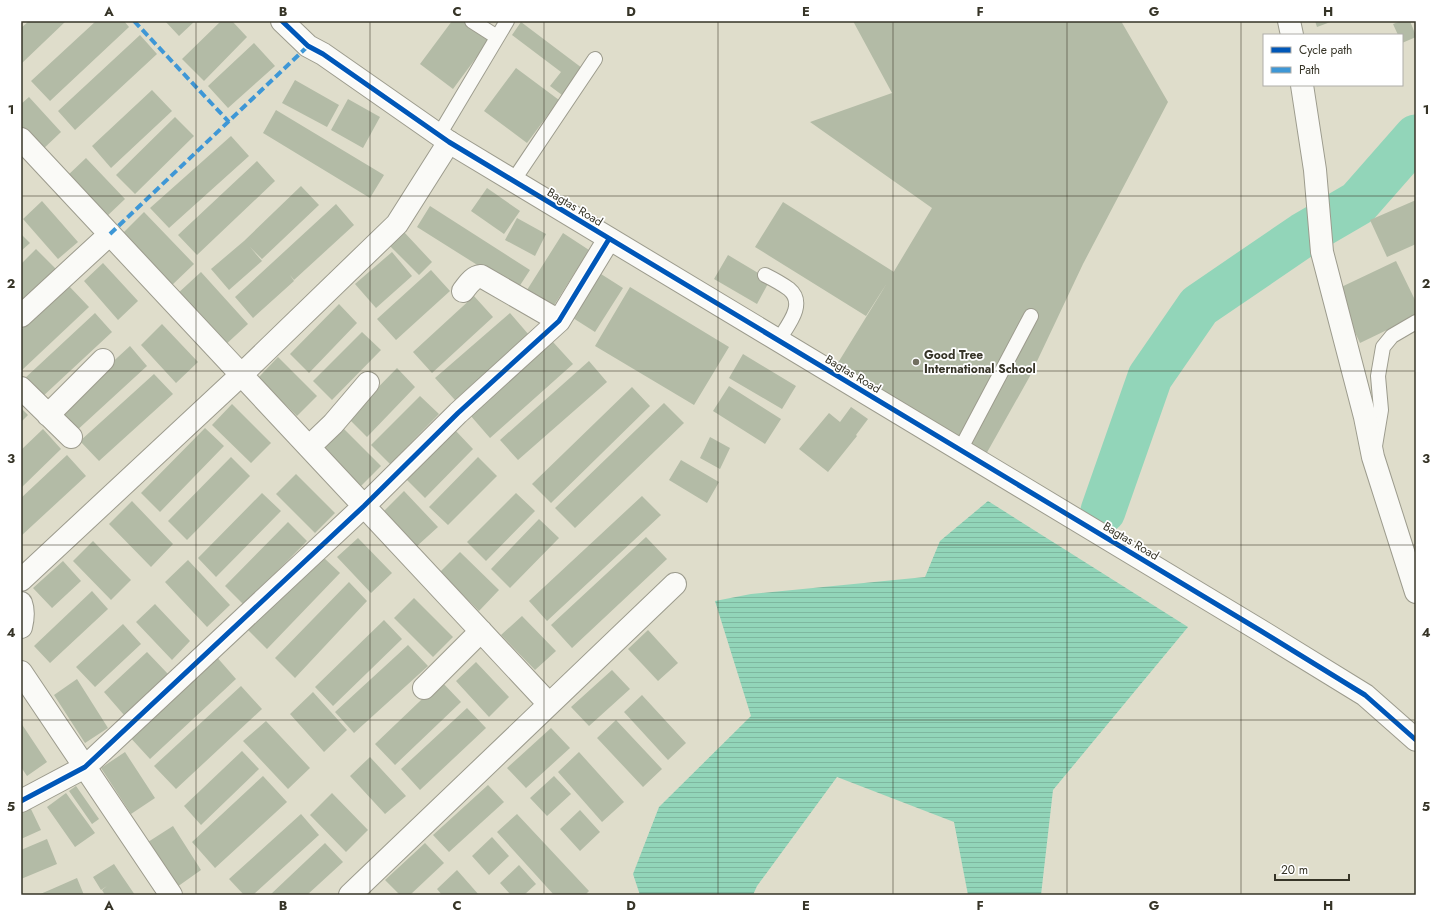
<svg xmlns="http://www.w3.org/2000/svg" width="1437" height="916" viewBox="0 0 1437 916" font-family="Jost,sans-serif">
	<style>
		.water { fill: url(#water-rules) }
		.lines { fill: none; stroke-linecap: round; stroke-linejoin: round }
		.river { stroke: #92d5b9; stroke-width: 45 }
		.building { fill: #b3bba6 }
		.service-casing { stroke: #9c9b8d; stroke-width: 16 }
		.minor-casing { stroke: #9c9b8d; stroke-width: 24 }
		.tertiary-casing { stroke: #9c9b8d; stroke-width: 24 }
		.service { stroke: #fafaf7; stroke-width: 14 }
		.minor { stroke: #fafaf7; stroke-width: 22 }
		.tertiary { stroke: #fafaf7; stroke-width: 22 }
		.quiet { stroke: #3e97d6; stroke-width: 4; stroke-dasharray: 8 4; stroke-linecap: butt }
		.cycleway-casing { stroke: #fff; stroke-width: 8 }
		.cycleway { stroke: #0057b8; stroke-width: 5 }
		.grid { fill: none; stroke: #363427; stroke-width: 1; stroke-opacity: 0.55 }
		.poi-dot { fill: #716f60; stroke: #fff; stroke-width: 1.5 }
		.labels { text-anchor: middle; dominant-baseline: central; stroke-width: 3.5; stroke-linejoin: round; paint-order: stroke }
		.street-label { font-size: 12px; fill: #363427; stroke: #fff }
		.poi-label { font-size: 12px; font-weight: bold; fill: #363427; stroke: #fff; text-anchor: start }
		.neatline { fill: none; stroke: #363427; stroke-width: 1.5 }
		.grid-label { font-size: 13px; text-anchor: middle; font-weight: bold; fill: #363427 }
	</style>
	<defs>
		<pattern id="water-rules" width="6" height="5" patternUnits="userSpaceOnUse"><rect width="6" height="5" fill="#92d5b9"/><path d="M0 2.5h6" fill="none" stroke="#7eb79f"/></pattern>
	</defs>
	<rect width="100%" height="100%" fill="#dfddcb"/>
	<path class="water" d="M988 501 1188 627 1053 790 1041 895H968L954 822 837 777 757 886 753 895H640L633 874 659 807 751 716 715 601 751 594 925 577 940 541Z"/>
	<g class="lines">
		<path class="river" d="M1103 511 1150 377 1199 306 1303 235 1358 203 1416 137"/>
	</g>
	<path class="building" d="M29 21H66L21 64V28Z
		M96 21H124L129 27 50 101 31 81Z
		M165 21H195L179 36Z
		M221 21H232L247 37 204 81 182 59Z
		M452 21H466L490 39 453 89 420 64Z
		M853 21H1121L1168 102 1083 264 1030 376 985 456 836 366 881 293 932 208 810 122 892 93Z
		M1315 21H1333L1317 27Z
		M1401 21H1410L1416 36V37L1402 43V35H1398L1393 24Z
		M521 22 582 68 562 95 550 86 561 72 512 35Z
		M140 35 157 54 75 130 58 111Z
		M254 43 275 66 228 108 208 86Z
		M516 68 559 100 527 143 484 111Z
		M295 80 339 105 327 127 282 103Z
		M152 90 172 111 111 168 92 146Z
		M29 97 61 132 40 152 21 132V104Z
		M348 99 380 117 363 148 331 130Z
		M276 110 384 175 370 198 263 133Z
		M175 117 194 136 135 194 116 175Z
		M231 136 249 156 169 228 150 208Z
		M86 158 125 199 105 218 66 177Z
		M257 161 275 181 197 255 178 235Z
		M301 186 319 205 262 259 250 247 262 261 229 290 211 269 244 241Z
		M487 188 520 211 504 234 471 211Z
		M1416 200V244L1387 257 1370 220Z
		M42 201 78 242 58 259 23 219Z
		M783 202 894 272 866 316 755 247Z
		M336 204 354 225 294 280 290 275 294 281 253 318 235 297Z
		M430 206 530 270 517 290 417 227Z
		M144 212 194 264 170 287 120 236Z
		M517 218 546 234 535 256 505 240Z
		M404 232 432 262 419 275 390 246Z
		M563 233 589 250 553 307 527 290Z
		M21 234 30 243 21 251Z
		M36 249 56 269 21 302V264Z
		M392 252 412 276 376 308 355 284Z
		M728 255 770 280 757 304 714 279Z
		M1396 261 1416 302V316L1360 343 1335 290Z
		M103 263 138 301 118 320 84 281Z
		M431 270 450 291 396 340 377 319Z
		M201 272 248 324 223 347 176 295Z
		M601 274 623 288 595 332 573 318Z
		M68 285 89 307 21 371V330Z
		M630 287 729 347 694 405 595 346Z
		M474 296 493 317 432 373 413 352Z
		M339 304 357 323 309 373 290 354Z
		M95 313 112 332 41 398 24 379Z
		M510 313 529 335 455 400 435 378Z
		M162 324 198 362 176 383 141 345Z
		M362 332 381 350 332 400 313 381Z
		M553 342 573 364 490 438 470 415Z
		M130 346 147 366 74 433 56 414Z
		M743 354 796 386 782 409 729 378Z
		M278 357 317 396 297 416 258 378Z
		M589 361 607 382 518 460 500 440Z
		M397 368 415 387 367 437 348 418Z
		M154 374 173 394 99 461 80 441Z
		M729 386 781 419 765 444 713 411Z
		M632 387 650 406 551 503 532 484Z
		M420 396 439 414 390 464 371 445Z
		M664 403 684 423 575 528 555 508Z
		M232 404 271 443 251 463 212 425Z
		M851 407 868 419 856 435 857 436 828 472 799 449 829 413 840 422Z
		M21 408 28 415 21 422Z
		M342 427 381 466 361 486 322 448Z
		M205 428 224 446 160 512 141 493Z
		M43 429 61 449 21 488V450Z
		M455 430 473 449 425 498 406 479Z
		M710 437 730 448 720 469 700 458Z
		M67 455 86 476 21 536V498Z
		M231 457 250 476 187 540 168 521Z
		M478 457 497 476 448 525 429 507Z
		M681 460 719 482 707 503 669 480Z
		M296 474 335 513 315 533 276 494Z
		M404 491 438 527 417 546 384 511Z
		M262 493 281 511 216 577 198 558Z
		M516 493 535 511 486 561 467 542Z
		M642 496 661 515 547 621 529 601Z
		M132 501 173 544 151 567 109 524Z
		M539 519 559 538 510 588 491 569Z
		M288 522 307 541 244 605 225 586Z
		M646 537 667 559 572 648 551 625Z
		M358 538 392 573 371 593 337 557Z
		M93 541 131 580 111 600 73 561Z
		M460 552 499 590 479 611 440 572Z
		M323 557 340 573 267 649 248 630Z
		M188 560 230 605 207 627 165 582Z
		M63 561 81 581 52 608 33 588Z
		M349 582 367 601 295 678 275 658Z
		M92 591 108 609 50 663 34 646Z
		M414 598 453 637 433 657 394 618Z
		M155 604 190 641 172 660 136 622Z
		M522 616 556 651 535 670 501 635Z
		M384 620 402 639 333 706 315 687Z
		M123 624 141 644 95 687 76 667Z
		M648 630 678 663 658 681 628 649Z
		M408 645 428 666 354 733 335 712Z
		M147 652 168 674 124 715 104 692Z
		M215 655 236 679 150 759 128 735Z
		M476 662 509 697 489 717 456 681Z
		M612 670 630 689 589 726 571 707Z
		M77 679 108 728 85 743 54 695Z
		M441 681 461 702 395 765 375 744Z
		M241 686 262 709 176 789 154 766Z
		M313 692 347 730 324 752 290 714Z
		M642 695 686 743 668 760 624 712Z
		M467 708 486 728 420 790 401 769Z
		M616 720 662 769 643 787 597 738Z
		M266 721 310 768 288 789 243 741Z
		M21 723 47 762 27 776 21 767Z
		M551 728 570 748 526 788 507 768Z
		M242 751 259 769 201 825 184 806Z
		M125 752 155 798 131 814 101 768Z
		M579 752 624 802 602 822 558 772Z
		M370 757 406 796 385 814 350 776Z
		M263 776 287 802 215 868 192 842Z
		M554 776 571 794 547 816 530 798Z
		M488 785 504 802 449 852 433 835Z
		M76 786 99 819 92 824 69 791Z
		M66 793 95 833 75 847 47 807Z
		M332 793 368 830 346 852 310 815Z
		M30 807 41 830 21 839V811Z
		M580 810 600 832 580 851 560 829Z
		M301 814 319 835 253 895H244L229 879Z
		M517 814 589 891 585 895H554L497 832Z
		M173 826 201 870 177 887 148 842Z
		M492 837 509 856 489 875 472 856Z
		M47 839 57 864 21 879V850Z
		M325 843 343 862 307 895H270Z
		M425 843 444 863 410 895H400L385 880Z
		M114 864 122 876 135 895H105L102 890 107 886 101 890 93 877Z
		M519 865 536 884 524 895H511L500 883Z
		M457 870 479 895H442L437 889Z
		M77 878 84 895H38L52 889Z"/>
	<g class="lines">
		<defs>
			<path id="service" d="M472 21 497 37
				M439 135 507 21
				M513 181 595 59
				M765 275C773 279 782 284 789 289 807 304 787 326 778 341
				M1375 446 1381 410 1378 376 1383 347 1392 336 1416 322
				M960 450 1031 316"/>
			<path id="minor" d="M1289 21 1292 35
				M1302 85 1315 170 1322 252 1365 417 1373 457 1416 592
				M21 139 549 704
				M463 291C468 285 472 277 481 276L559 321
				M21 316 110 234
				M21 388 71 437
				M48 415 103 360
				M309 447 333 424 368 383
				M21 580 241 375 397 224 449 142
				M21 603C24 611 23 619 21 627
				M21 672 171 895
				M424 688 481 631
				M21 801 85 767 364 506 458 413 559 321 609 239
				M350 895 675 584"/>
			<path id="tertiary" d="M282 21 308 46 323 54 449 142 1261 631 1365 695 1416 740"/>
		</defs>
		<use href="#service" class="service-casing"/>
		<use href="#minor" class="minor-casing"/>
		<use href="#tertiary" class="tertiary-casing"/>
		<use href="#service" class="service"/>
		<use href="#minor" class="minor"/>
		<use href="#tertiary" class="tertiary"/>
		<path class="quiet" d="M134 21 229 122
			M110 234 308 46"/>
		<defs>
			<path id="cycleway" d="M282 21 308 46 323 54 449 142 1261 631 1365 695 1416 740
				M21 801 85 767 364 506 458 413 559 321 609 239"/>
		</defs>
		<use href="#cycleway" class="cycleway-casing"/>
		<use href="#cycleway" class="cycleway"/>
	</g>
	<path class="grid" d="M196 21V895M370 21V895M544 21V895M718 21V895M893 21V895M1067 21V895M1241 21V895M21 196H1416M21 371H1416M21 545H1416M21 720H1416"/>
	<circle class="poi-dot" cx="916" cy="362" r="4"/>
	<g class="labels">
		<g class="street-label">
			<text transform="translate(575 207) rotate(31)">Bagtas Road</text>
			<text transform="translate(853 374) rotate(31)">Bagtas Road</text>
			<text transform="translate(1131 541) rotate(31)">Bagtas Road</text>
		</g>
		<g class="poi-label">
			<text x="924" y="355">Good Tree<tspan x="924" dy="14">International School</tspan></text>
		</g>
	</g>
	<rect width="1437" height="916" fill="none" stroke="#ffffff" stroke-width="44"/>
	<rect x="1263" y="34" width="140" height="52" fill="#ffffff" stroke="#afaea9"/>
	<rect x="1271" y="47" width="20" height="6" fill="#0057b8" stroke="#afaea9"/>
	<text x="1299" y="54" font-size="12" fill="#363427">Cycle path</text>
	<rect x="1271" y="67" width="20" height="6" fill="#3e97d6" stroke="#afaea9"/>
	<text x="1299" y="74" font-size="12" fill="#363427">Path</text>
	<path d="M1275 874v6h74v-6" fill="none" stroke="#363427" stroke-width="2"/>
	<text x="1281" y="874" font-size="12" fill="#363427" stroke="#ffffff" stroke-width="3" paint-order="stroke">20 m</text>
	<rect x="22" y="22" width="1393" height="872" class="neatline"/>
	<g class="grid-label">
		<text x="109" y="16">A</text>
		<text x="283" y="16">B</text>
		<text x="457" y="16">C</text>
		<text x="631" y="16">D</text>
		<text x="806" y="16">E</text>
		<text x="980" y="16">F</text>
		<text x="1154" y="16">G</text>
		<text x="1328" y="16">H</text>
		<text x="11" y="114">1</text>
		<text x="1426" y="114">1</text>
		<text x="11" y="288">2</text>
		<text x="1426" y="288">2</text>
		<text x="11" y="463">3</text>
		<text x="1426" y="463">3</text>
		<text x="11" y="637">4</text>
		<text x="1426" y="637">4</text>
		<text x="11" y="811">5</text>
		<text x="1426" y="811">5</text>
		<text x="109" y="910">A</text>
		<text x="283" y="910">B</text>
		<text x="457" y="910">C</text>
		<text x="631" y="910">D</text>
		<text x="806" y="910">E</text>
		<text x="980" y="910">F</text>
		<text x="1154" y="910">G</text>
		<text x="1328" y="910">H</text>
	</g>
</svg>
